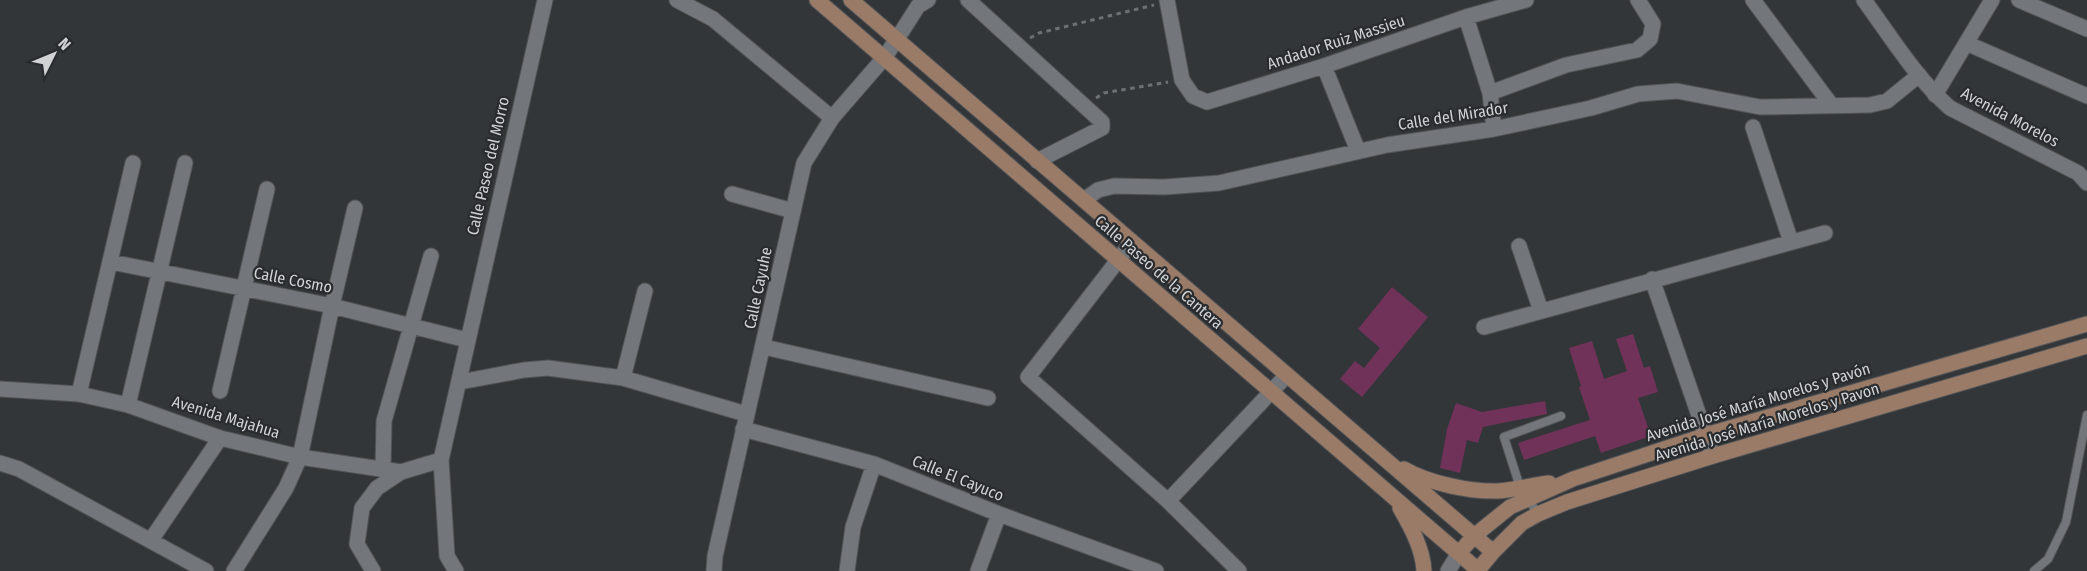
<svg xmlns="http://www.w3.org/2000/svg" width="2087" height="571" viewBox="0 0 2087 571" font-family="'Fira Sans Condensed',sans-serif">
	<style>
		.building { fill: #703258 }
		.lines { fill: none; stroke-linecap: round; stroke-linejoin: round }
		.service-casing { stroke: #515356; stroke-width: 10 }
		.minor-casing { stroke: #515356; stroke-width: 17 }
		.tertiary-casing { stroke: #515356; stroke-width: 17 }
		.secondary-casing { stroke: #515356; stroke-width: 17 }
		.path { stroke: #6e7173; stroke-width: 3; stroke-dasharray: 4.5 4.5; stroke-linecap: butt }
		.service { stroke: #73767a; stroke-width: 8 }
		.minor { stroke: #73767a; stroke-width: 15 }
		.tertiary { stroke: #73767a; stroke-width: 15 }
		.secondary { stroke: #9a7b67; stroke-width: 15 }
		.labels { text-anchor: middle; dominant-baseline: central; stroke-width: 4.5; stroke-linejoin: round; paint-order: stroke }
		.street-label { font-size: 16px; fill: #d0d2d4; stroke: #292c2f }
	</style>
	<rect width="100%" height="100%" fill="#333639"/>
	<path class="building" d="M1392 287 1428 317 1362 397 1340 379 1355 361 1364 368 1380 348 1358 329Z
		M1633 334 1644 368 1650 366 1658 392 1638 398 1651 436 1601 453 1595 436 1524 460 1518 443 1590 420 1579 387 1581 386 1569 348 1592 341 1604 379 1627 371 1616 339Z
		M1545 401 1547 414 1483 427 1478 443 1467 440 1460 473 1440 468 1447 429 1456 403 1482 412Z"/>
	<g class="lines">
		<defs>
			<path id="service" d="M1538 514 1520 487 1504 437 1561 416
				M2034 571 2048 559 2066 522 2087 415"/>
			<path id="minor" d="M677 0 713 19 832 118
				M968 0 1102 122V128L1037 161
				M1167 0 1182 80 1193 96 1207 102 1324 66 1466 17 1526 0
				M1753 0 1832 106
				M2019 0 2087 29
				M1466 17 1490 93 1494 129
				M897 39 918 6 928 0
				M1966 43 2087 96
				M1324 66 1358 151
				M1490 93 1566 65 1637 50 1650 39 1653 24 1638 0
				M1935 95 1992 0
				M1753 127 1791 242
				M732 194 793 211
				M1084 200 1098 190 1114 186 1164 187 1219 183 1387 145 1494 129 1591 108 1638 94 1677 91 1760 107 1870 105 1887 101 1919 75
				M1132 242 1028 377 1168 501 1239 571
				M1519 246 1541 311
				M111 262 332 306 467 340
				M1652 279 1713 456
				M1484 327 1825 233
				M764 347 988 398
				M623 378 645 291
				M460 382 524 370 548 368 623 378 746 414
				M220 391 267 189
				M79 394 133 163
				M128 405 185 163
				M743 429 874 464 999 514 1156 571
				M0 463 19 469 206 571
				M383 470 384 421 431 256
				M1168 501 1286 376
				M151 540 220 438
				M234 571 286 488 300 457 332 306 355 208
				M373 571 357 544 362 508 377 488 401 472
				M847 571 853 527 874 464
				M978 571 999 514"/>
			<path id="tertiary" d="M1864 0C1891 37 1916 78 1950 108L2078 173 2087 183
				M0 389 79 394 128 405 220 438 300 457 401 472 441 460
				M456 571 447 556 441 460 545 0
				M714 571 715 556 804 163 832 118 884 58 897 39
				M1448 571 1459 553"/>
			<path id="secondary" d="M817 0 1478 570 1493 552 1522 523 1538 514 1567 502 1713 456 2087 346
				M851 0 1493 552
				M1404 469C1428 483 1470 492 1498 491 1515 490 1533 485 1549 483
				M1400 508C1411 527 1423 549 1424 571
				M1459 553 1474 536 1510 507 1573 479 1706 435 2087 324"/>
		</defs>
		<use href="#service" class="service-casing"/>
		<use href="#minor" class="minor-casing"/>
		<use href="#tertiary" class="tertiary-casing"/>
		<use href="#secondary" class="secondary-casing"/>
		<path class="path" d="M1030 38 1039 33 1154 5
			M1096 98 1104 93 1168 82"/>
		<use href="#service" class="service"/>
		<use href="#minor" class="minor"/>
		<use href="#tertiary" class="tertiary"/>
		<use href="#secondary" class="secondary"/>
	</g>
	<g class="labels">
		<g class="street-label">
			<text transform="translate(1336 42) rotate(-18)">Andador Ruiz Massieu</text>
			<text transform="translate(1453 116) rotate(-9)">Calle del Mirador</text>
			<text transform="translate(2010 117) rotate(28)">Avenida Morelos</text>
			<text transform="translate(488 166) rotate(-77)">Calle Paseo del Morro</text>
			<text transform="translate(1159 272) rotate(41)">Calle Paseo de la Cantera</text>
			<text transform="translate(293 280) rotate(11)">Calle Cosmo</text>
			<text transform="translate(758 288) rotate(-78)">Calle Cayuhe</text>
			<text transform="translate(1758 402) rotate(-17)">Avenida José María Morelos y Pavón</text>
			<text transform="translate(226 417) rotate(17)">Avenida Majahua</text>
			<text transform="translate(1767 422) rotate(-17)">Avenida José María Morelos y Pavon</text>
			<text transform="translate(958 478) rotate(22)">Calle El Cayuco</text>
		</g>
	</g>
	<g transform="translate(54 54) rotate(47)" stroke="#292c2f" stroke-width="4.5" paint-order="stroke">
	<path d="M0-4.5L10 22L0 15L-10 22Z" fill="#d0d2d4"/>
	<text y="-9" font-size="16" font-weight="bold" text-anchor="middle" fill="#d0d2d4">N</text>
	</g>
</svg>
